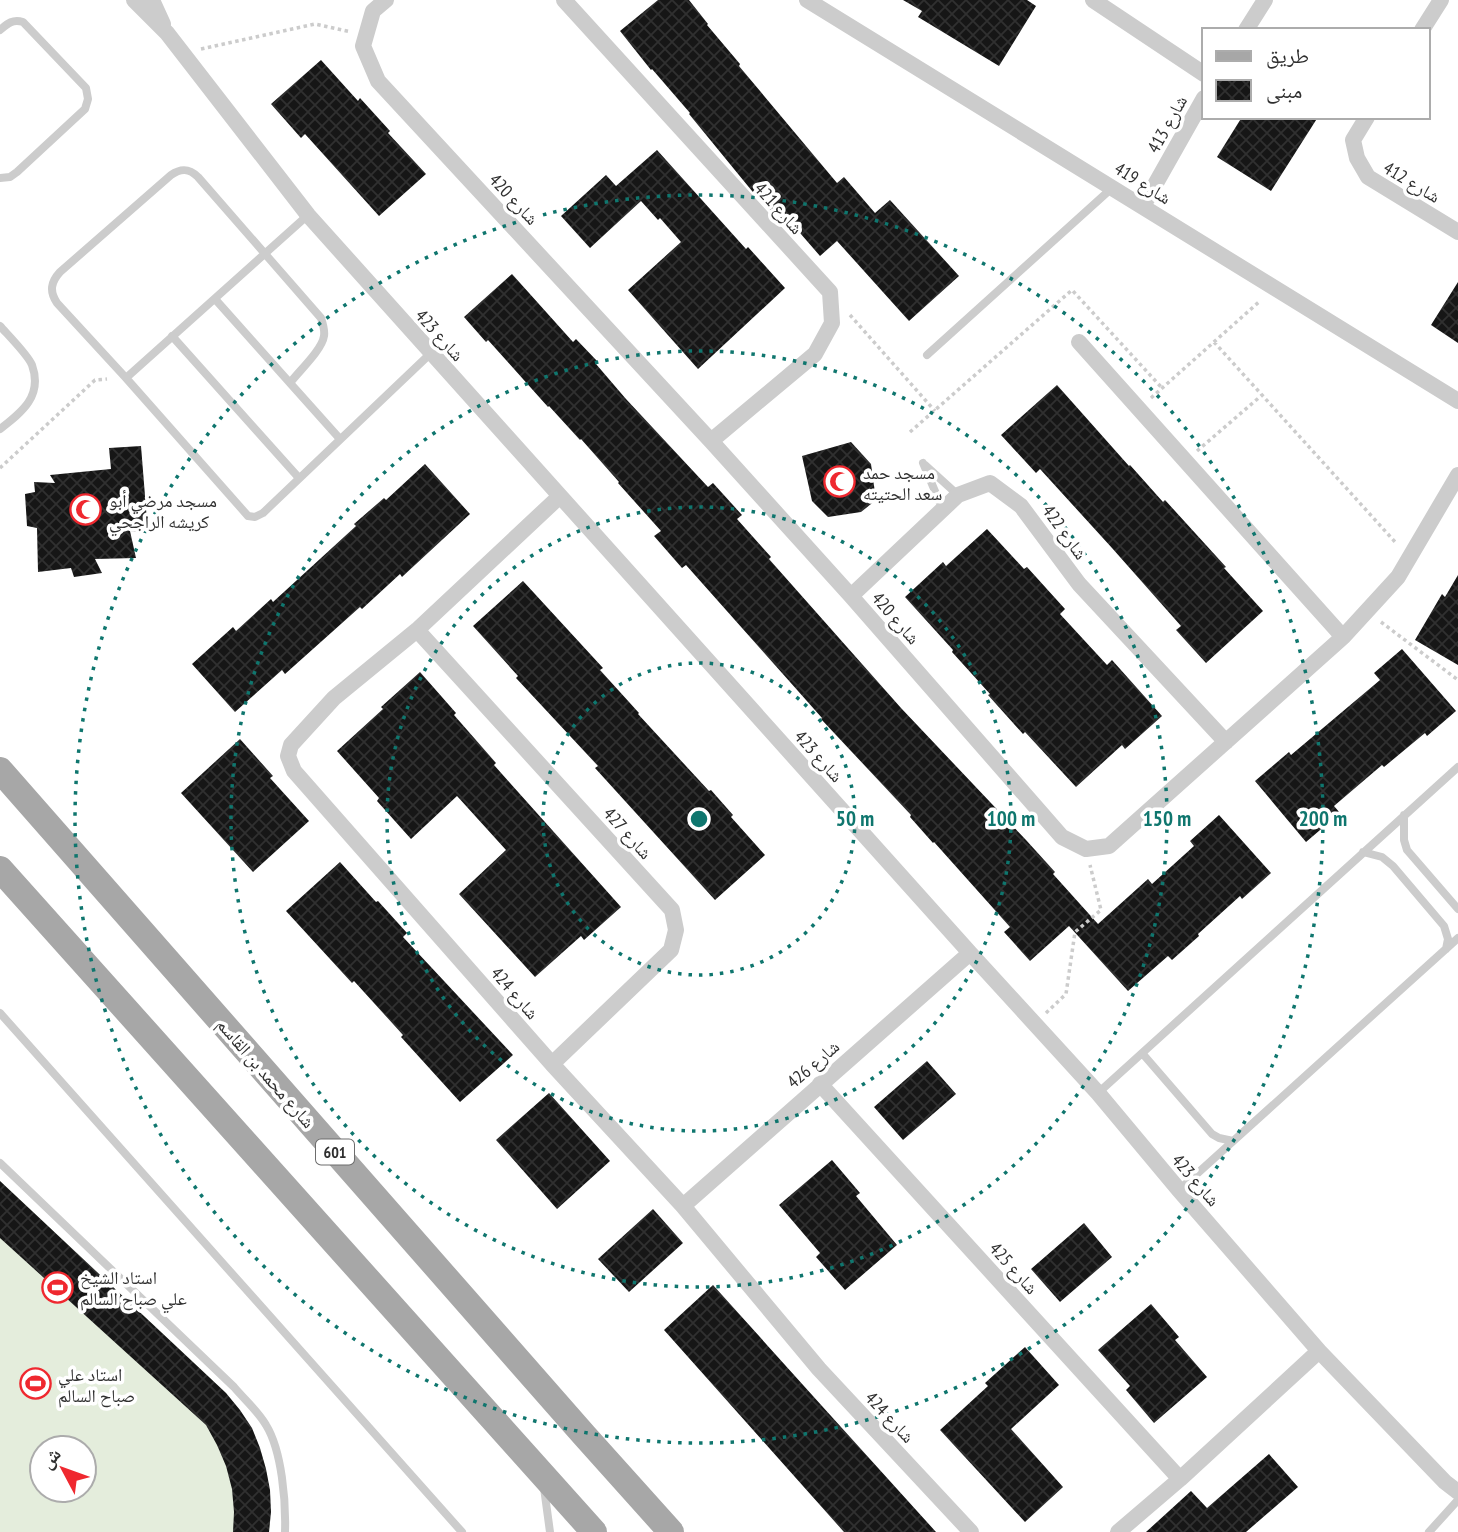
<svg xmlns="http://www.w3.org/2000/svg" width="1458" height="1532" viewBox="0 0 1458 1532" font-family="'PT Sans Narrow','Noto Naskh Arabic',sans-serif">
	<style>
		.grass { fill: #e4eddc; fill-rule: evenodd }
		.building { fill: url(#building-cross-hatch) }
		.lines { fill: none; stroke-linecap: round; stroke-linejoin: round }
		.path { stroke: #ccc; stroke-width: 3.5; stroke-dasharray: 3.5 3.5; stroke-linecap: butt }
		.lane { stroke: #ccc; stroke-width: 8 }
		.street { stroke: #ccc; stroke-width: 16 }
		.primary { stroke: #a7a7a7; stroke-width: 26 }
		.ring { fill: none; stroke: #0f766e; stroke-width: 3.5; stroke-dasharray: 3.5 7 }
		.labels { text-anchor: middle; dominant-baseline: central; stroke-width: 7; stroke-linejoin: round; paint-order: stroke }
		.shield { fill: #fff; stroke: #6d6d6d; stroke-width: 2 }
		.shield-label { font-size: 16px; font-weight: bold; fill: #2f2f2f }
		.street-label { font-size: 18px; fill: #2f2f2f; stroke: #fff }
		.poi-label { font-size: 18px; fill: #2f2f2f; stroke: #fff; text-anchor: start }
		.centre { fill: #0f766e; stroke: #fff; stroke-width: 3.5 }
		.ring-label { font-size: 21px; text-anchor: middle; font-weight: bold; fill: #0f766e; stroke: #fff; stroke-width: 7; stroke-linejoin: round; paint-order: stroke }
	</style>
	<defs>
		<pattern id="building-cross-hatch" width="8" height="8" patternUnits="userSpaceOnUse" patternTransform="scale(1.75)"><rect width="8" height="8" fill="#161616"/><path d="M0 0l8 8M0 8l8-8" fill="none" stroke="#303030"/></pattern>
	</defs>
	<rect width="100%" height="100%" fill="#fff"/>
	<path class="grass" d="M0 1181 226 1393C262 1438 274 1475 269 1532H0ZM42 1448H84V1490H42Z"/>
	<path class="building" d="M658 0H689L708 24 707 25 740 64 739 66 837 183 844 177 875 213 890 200 959 276 909 321 837 241 820 256 787 218 782 223 752 191 689 114 690 113 652 69 651 70 620 31Z
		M903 0H1027L1036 6 999 66 918 17 922 11Z
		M321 60 358 101 360 98 390 131 388 133 426 174 379 216 305 134 301 138 271 104Z
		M1242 117H1318L1271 191 1217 157Z
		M657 150 746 249 748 247 785 288 698 369 628 290 681 242 660 218 658 220 641 201 590 248 561 216 606 175 616 186Z
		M512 274 573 342 576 339 598 362 596 364 626 399 708 487 713 483 742 515 737 519 771 557 769 559 901 708 1026 840 1055 872 1053 874 1098 924 1148 879 1152 884 1194 846 1190 841 1219 815 1271 873 1242 899 1240 896 1198 934 1199 936 1172 960 1168 956 1128 991 1069 926 1030 961 1004 932 1010 927 934 842 933 843 910 817 911 815 821 719 822 718 686 565 682 568 654 536 661 531 618 483 619 482 581 439 580 440 549 406 548 407 488 340 486 342 464 317Z
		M1458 282V343L1431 325Z
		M1057 385 1129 466 1130 465 1163 502 1165 500 1226 567 1224 568 1263 611 1206 663 1176 630 1181 626 1112 548 1040 469 1036 473 1001 435Z
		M851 442 871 464 876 500 861 512 828 517 812 501 802 456Z
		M141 446 148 533 130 531 136 558 95 559 102 573 74 577 71 568 38 572 37 528 27 526 25 494 35 492 34 482 55 483 50 475 111 469 109 448Z
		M425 464 470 514 402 577 400 574 362 609 360 607 285 674 282 670 235 712 192 664 233 627 236 631 271 599 273 602 356 526 354 524 384 498 386 500Z
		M987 529 1024 569 1027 567 1065 609 1060 614 1107 665 1112 660 1162 716 1125 749 1122 745 1076 787 1025 732 1023 734 988 695 990 694 952 652 953 650 905 597 943 562 946 566Z
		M1458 575V665L1415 640 1442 594 1445 597Z
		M523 581 603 668 600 670 639 713 638 714 709 791 711 790 733 815 731 817 765 855 715 900 595 768 598 766 516 678 518 676 473 626Z
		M1402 649 1456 711 1427 736 1425 733 1384 767 1382 765 1334 806 1340 813 1306 842 1255 781 1289 752 1291 755 1380 680 1374 673Z
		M420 672 456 713 454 715 496 763 494 765 621 907 584 940 581 936 535 977 459 894 506 850 457 796 411 839 377 801 379 798 337 751 383 709 381 707Z
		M240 739 273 776 270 778 309 821 253 872 181 793Z
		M340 862 376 902 378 901 407 933 403 937 513 1055 460 1102 401 1037 403 1035 354 981 352 983 286 911Z
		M927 1061 956 1094 903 1140 874 1107Z
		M549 1093 610 1161 557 1209 496 1140Z
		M832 1160 860 1193 856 1196 897 1245 845 1290 816 1257 820 1253 779 1205Z
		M0 1181 226 1393 240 1410 252 1428 260 1448 266 1469 270 1490 271 1512 269 1532H233L234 1512 232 1489 226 1466 217 1445 206 1425 0 1238Z
		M653 1209 683 1243 629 1292 598 1259Z
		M1084 1223 1112 1257 1060 1302 1031 1269Z
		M713 1285 822 1406 936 1532H844L664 1330Z
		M1151 1304 1179 1337 1175 1340 1207 1377 1154 1423 1126 1390 1130 1386 1098 1350Z
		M1025 1347 1059 1385 1011 1429 1063 1487 1025 1522 940 1430 988 1386 985 1383Z
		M1269 1454 1298 1487 1246 1532H1146L1191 1491 1207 1508Z"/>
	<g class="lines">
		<path class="path" d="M201 49 315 24 351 32
			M850 315 935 411
			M1214 342 1396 543
			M1151 398 1260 301
			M910 432 1072 290 1162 388
			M1197 451 1262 395
			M0 468 95 380 107 379
			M1381 622 1458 680
			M1046 1013 1066 994 1075 932 1101 910 1090 865"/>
		<path class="lane" d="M0 30C8 23 13 19 23 22L86 88 88 99 85 109 17 172 10 177 0 178
			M308 215 126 378 248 516 255 517 263 513 431 353
			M215 299 340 439
			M0 326C8 335 28 355 32 365 43 396 22 412 0 429
			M172 336 299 478
			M927 355 1112 188
			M126 378 57 303C49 291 51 282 60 272L171 175C181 168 189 168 198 177L321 318C323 324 325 330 324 336 322 350 299 371 290 383
			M923 463 943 510
			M925 465 958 495
			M1404 815V840L1407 850 1458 909
			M1363 852 1382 857 1393 866 1444 926 1448 939 1446 949
			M0 1013 462 1532
			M1142 1053 1212 1134 1219 1138 1233 1141
			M1098 1093 1458 767
			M0 1163 234 1387C244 1399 258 1411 266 1425 282 1451 286 1502 285 1532
			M1179 1190 1458 938
			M544 1488 550 1532
			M1429 1532 1458 1500"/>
		<path class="street" d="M134 0 167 33 308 215 970 953 1098 1093 1179 1190 1319 1351 1445 1482 1458 1492
			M152 0 163 24
			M386 0 373 11 363 46 378 81 711 441 851 596 1062 837 1086 849 1109 846 1343 637 1398 577 1458 475
			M564 0 830 292 832 323 815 354 711 441
			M807 0 1458 401
			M1093 0 1204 74
			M1246 30 1265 0
			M1422 30 1441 0
			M1367 117 1353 140 1357 158 1368 177 1458 232
			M1143 206 1204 98
			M1079 342 1343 637
			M560 496 417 630 334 698 291 745 288 756 294 771 552 1064 683 1206 819 1369 971 1532
			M851 596 958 495 990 483 1021 506 1079 584 1226 742
			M417 630 672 910 676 930 671 950 552 1064
			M820 1084 1180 1479
			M683 1206 970 953
			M1118 1532 1180 1479 1319 1351"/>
		<path class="primary" d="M0 770 584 1435 671 1532
			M0 869 594 1532"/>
	</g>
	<g class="ring">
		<circle cx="699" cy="819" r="156"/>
		<circle cx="699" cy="819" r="312"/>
		<circle cx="699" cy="819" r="468"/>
		<circle cx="699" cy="819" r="624"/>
	</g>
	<defs>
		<symbol id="mosque-ring" viewBox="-11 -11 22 22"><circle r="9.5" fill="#fff" stroke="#ef282f" stroke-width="1.5"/><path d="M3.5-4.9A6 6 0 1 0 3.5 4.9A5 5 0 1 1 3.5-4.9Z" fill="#ef282f"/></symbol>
		<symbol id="stadium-ring" viewBox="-11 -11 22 22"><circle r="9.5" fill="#fff" stroke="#ef282f" stroke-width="1.5"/><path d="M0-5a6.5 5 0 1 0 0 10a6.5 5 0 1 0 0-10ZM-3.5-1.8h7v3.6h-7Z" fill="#ef282f"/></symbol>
	</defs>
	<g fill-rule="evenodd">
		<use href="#mosque-ring" x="822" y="464" width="35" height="35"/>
		<use href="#mosque-ring" x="68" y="492" width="35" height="35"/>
		<use href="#stadium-ring" x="40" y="1270" width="35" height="35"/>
		<use href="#stadium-ring" x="18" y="1366" width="35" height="35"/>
	</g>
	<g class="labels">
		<rect class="shield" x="316" y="1139.5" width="38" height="25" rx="5"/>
		<g class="shield-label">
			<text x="335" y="1152">601</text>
		</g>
		<g class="street-label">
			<text transform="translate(1167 124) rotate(-61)">شارع 413</text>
			<text transform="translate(1412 182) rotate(31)">شارع 412</text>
			<text transform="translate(1143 183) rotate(32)">شارع 419</text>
			<text transform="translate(514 199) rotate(47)">شارع 420</text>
			<text transform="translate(779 208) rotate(48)">شارع 421</text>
			<text transform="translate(440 335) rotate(48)">شارع 423</text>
			<text transform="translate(1065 532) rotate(54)">شارع 422</text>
			<text transform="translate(896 618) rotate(49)">شارع 420</text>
			<text transform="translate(819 756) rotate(48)">شارع 423</text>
			<text transform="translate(628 833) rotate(48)">شارع 427</text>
			<text transform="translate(515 993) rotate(49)">شارع 424</text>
			<text transform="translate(813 1064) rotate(-41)">شارع 426</text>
			<text transform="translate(266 1073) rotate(49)">شارع محمد بن القاسم</text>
			<text transform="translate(1196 1180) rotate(49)">شارع 423</text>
			<text transform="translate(1014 1268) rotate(48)">شارع 425</text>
			<text transform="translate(890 1417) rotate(47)">شارع 424</text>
		</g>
		<g class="poi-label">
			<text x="863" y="472">مسجد حمد<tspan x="863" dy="21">سعد الحتيته</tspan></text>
			<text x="109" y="500">مسجد مرضي أبو<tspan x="109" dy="21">كريشه الراجحي</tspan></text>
			<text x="80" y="1277">استاد الشيخ<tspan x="80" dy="21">علي صباح السالم</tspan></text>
			<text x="58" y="1374">استاد علي<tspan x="58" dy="21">صباح السالم</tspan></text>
		</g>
	</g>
	<circle cx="699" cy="819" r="10" class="centre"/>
	<g class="ring-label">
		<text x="855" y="826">50 m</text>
		<text x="1011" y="826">100 m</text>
		<text x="1167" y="826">150 m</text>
		<text x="1323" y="826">200 m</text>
	</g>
	<rect x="1202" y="28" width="228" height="91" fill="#ffffff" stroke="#acacac" stroke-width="2"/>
	<rect x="1216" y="51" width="35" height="10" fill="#a7a7a7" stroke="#acacac" stroke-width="2"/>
	<text x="1266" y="63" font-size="21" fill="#2f2f2f">طريق</text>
	<rect x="1216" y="80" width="35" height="21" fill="url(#building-cross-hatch)" stroke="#acacac" stroke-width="2"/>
	<text x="1266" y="98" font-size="21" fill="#2f2f2f">مبنى</text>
	<g transform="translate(63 1469) rotate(311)"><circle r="33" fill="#ffffff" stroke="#acacac" stroke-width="2"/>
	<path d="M0-5L12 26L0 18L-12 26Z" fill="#ef282f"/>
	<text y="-10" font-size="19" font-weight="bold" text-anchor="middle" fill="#2f2f2f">ش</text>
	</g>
</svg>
